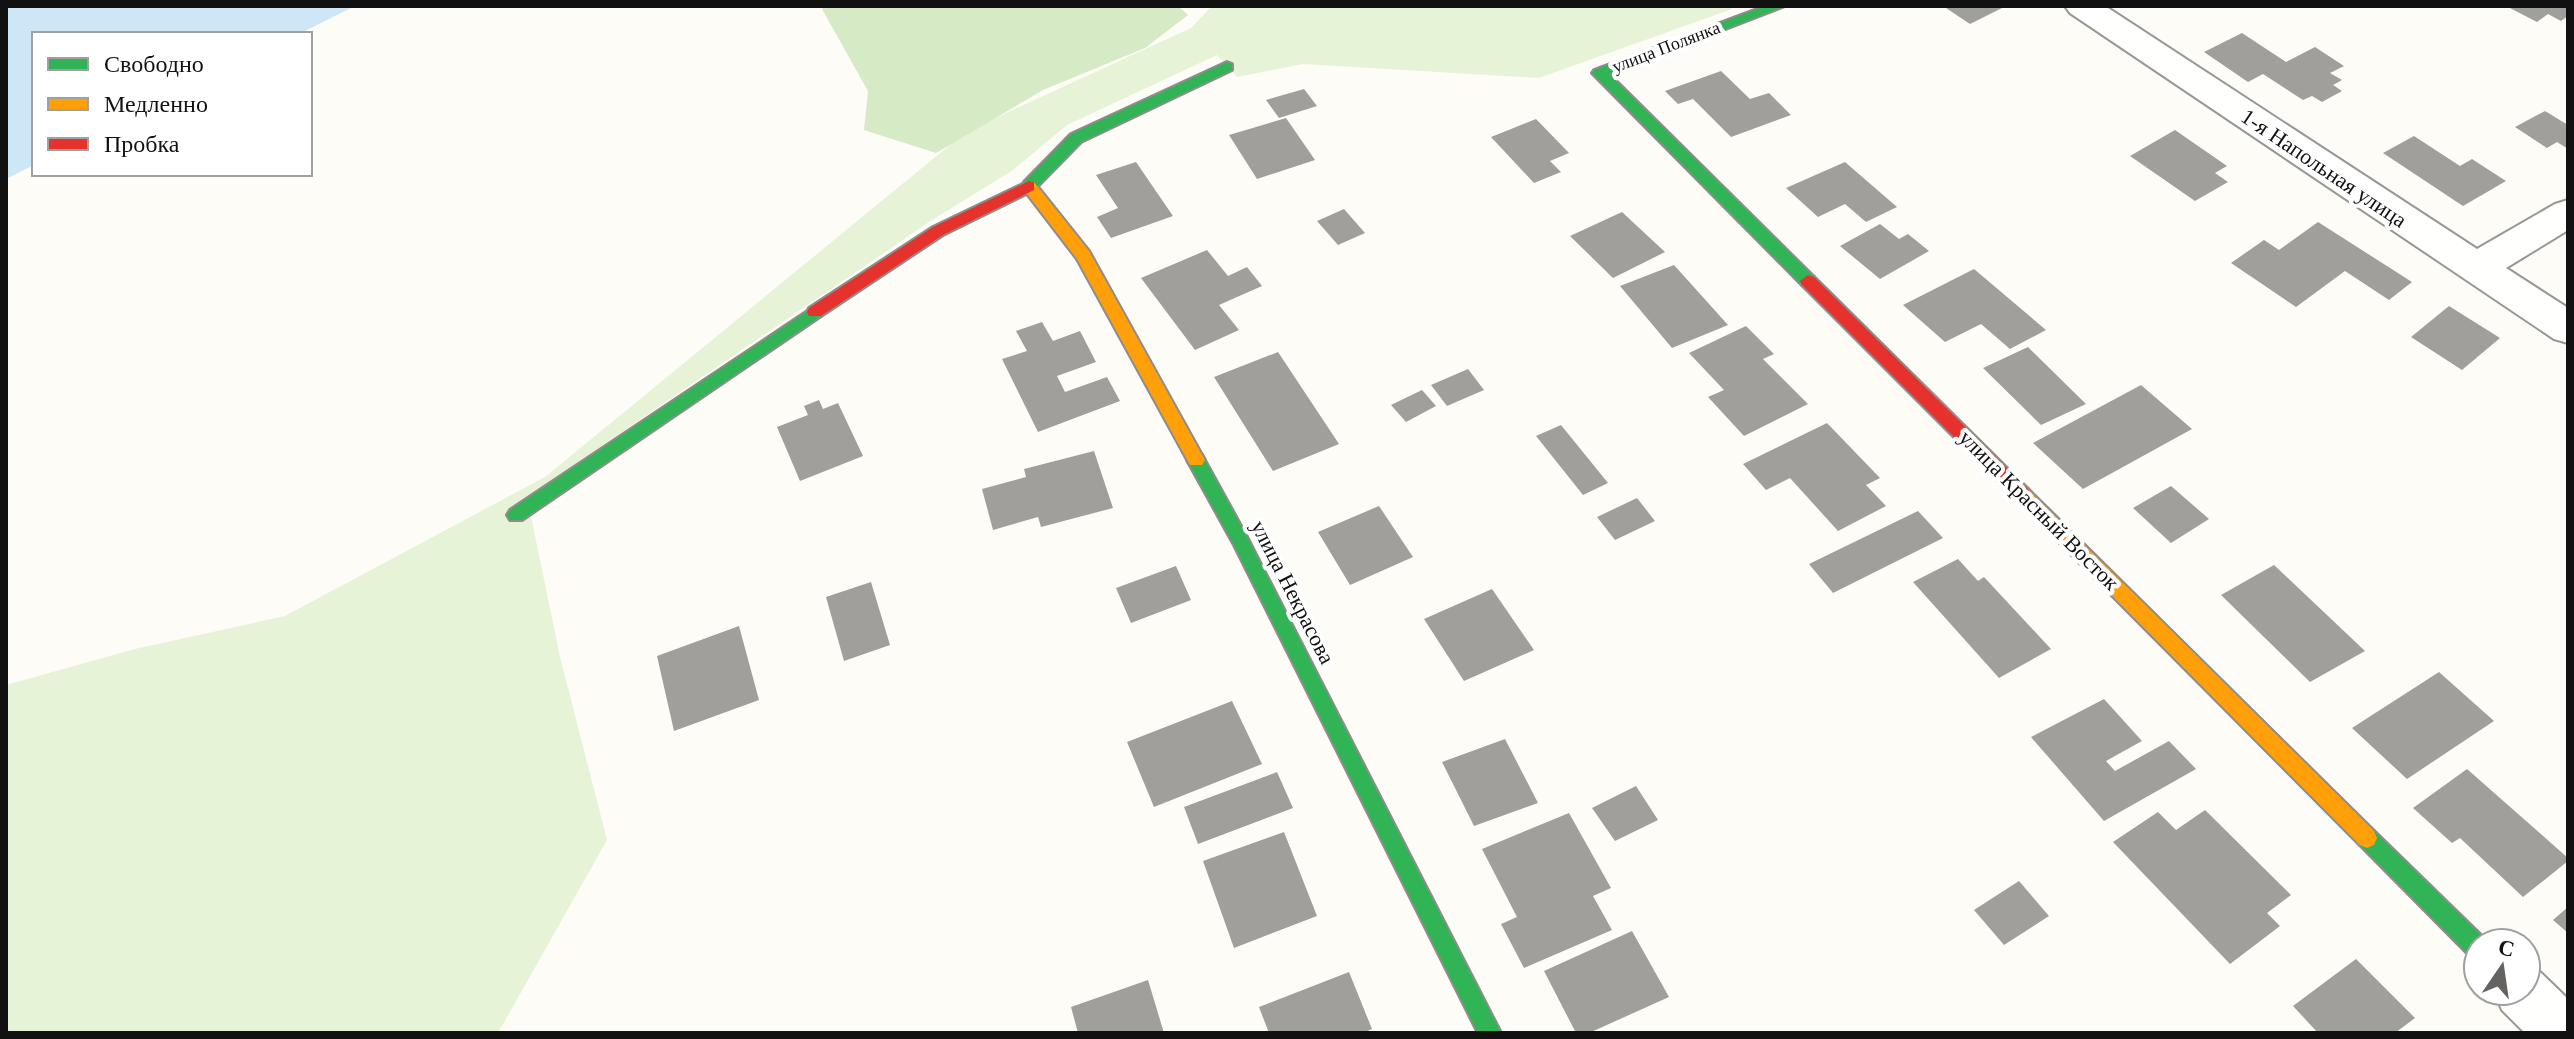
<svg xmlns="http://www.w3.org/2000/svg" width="2574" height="1039" viewBox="0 0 2574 1039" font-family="'Times New Roman',serif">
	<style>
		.green { fill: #e6f3d7 }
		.forest { fill: #d6eac5 }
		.water { fill: #cde7f7 }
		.building { fill: #a19f9c }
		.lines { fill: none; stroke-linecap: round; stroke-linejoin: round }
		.street-casing { stroke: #979795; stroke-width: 4 }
		.fast-casing { stroke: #8e8d8b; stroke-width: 4 }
		.slow-casing { stroke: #8e8d8b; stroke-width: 4 }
		.jam-casing { stroke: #8e8d8b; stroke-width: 4 }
		.street { fill: #fffffe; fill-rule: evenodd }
		.fast { fill: #30b455; fill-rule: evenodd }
		.slow { fill: #ff9f0a; fill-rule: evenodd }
		.jam { fill: #e5322d; fill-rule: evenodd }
		.labels { text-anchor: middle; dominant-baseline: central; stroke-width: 8; stroke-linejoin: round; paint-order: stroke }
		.far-street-label { font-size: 18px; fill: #111; stroke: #fff }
		.street-label { font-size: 22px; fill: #111; stroke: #fff }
	</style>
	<rect width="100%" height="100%" fill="#fdfcf7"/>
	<path class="green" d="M1212 6H1728L1732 9 1539 78 1303 64 1237 77 1217 55 1067 125 1013 170 929 222 527 497 560 657 607 840 498 1033H6V685L135 649 285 616 545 477 967 131 1191 28Z"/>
	<path class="forest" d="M826 6H1178L1188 15 1145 48 1043 90 936 153 864 130 868 91 822 9Z"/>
	<path class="water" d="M6 6H355L299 34H34V165L6 179Z"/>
	<path class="building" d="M1943 6H2006L1970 24Z
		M2506 6H2568V16L2561 21 2548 14 2537 22Z
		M2242 33 2286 62 2315 47 2344 66 2330 73 2342 80 2333 85 2342 91 2322 102 2312 96 2303 100 2263 74 2248 82 2204 52Z
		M1721 71 1750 99 1769 93 1791 115 1731 137 1693 99 1678 104 1665 91Z
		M1304 89 1317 106 1279 118 1266 100Z
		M2545 111 2568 125V149L2557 142 2547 148 2515 127Z
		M1286 118 1315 160 1257 179 1229 135Z
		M1536 119 1569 153 1550 161 1561 172 1534 183 1491 137Z
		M2175 130 2227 166 2215 173 2228 182 2195 201 2130 156Z
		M2414 136 2460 166 2472 159 2506 181 2463 206 2383 153Z
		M1136 162 1173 216 1111 238 1097 217 1118 208 1096 175Z
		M1845 162 1897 207 1866 222 1845 204 1818 217 1786 188Z
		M1344 209 1365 233 1338 245 1317 221Z
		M1622 212 1665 252 1613 278 1570 236Z
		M2318 222 2412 282 2389 300 2345 271 2296 307 2231 263 2264 240 2279 250Z
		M1880 224 1899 239 1908 234 1929 251 1880 279 1840 246Z
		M1207 250 1228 276 1247 267 1262 286 1219 305 1239 330 1195 350 1141 278Z
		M1674 265 1728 325 1672 348 1620 286Z
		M1974 269 2046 330 2010 349 1981 324 1945 342 1903 305Z
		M2449 306 2500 338 2462 370 2411 337Z
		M1042 322 1053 341 1080 331 1096 362 1057 376 1065 392 1107 377 1120 401 1038 432 1002 359 1027 351 1016 331Z
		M1746 326 1774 354 1763 359 1808 404 1744 436 1708 397 1724 390 1689 353Z
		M2028 347 2086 404 2041 425 1983 368Z
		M1278 352 1339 444 1273 471 1214 377Z
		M1468 369 1484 390 1447 406 1431 385Z
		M2141 385 2192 429 2083 489 2033 443Z
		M1422 390 1436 406 1406 422 1391 405Z
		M819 400 823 409 838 403 863 456 800 481 777 427 808 415 804 406Z
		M1827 423 1880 478 1866 485 1886 506 1838 531 1790 478 1766 490 1743 464Z
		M1561 425 1608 483 1583 495 1536 436Z
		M1094 451 1113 508 1041 527 1038 517 993 530 982 489 1026 477 1024 469Z
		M2171 486 2209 519 2171 543 2133 508Z
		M1637 498 1655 521 1615 540 1597 517Z
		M1379 506 1413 557 1350 585 1318 532Z
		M1918 511 1943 538 1833 593 1809 564Z
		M1958 559 1978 581 1984 577 2051 649 1999 678 1913 582Z
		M2274 565 2365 651 2310 682 2221 595Z
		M1176 566 1191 600 1131 623 1116 588Z
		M871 582 890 645 844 661 826 597Z
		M1492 589 1534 650 1464 681 1424 619Z
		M739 626 759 700 674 731 657 656Z
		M2439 672 2494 721 2407 779 2352 728Z
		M2104 699 2142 741 2106 761 2115 771 2169 741 2196 769 2104 821 2031 737Z
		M1232 701 1262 764 1154 807 1127 742Z
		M1505 739 1538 803 1474 826 1442 762Z
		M2467 769 2568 858V861L2523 897 2460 838 2452 843 2413 808Z
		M1277 772 1293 808 1198 844 1184 807Z
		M1636 786 1658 820 1615 841 1592 808Z
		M2205 810 2291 895 2267 913 2280 926 2230 964 2113 842 2158 812 2176 830Z
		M1569 813 1611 888 1593 896 1612 930 1524 968 1501 924 1517 917 1482 849Z
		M1284 832 1317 916 1234 948 1203 861Z
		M2019 881 2049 916 2004 945 1974 910Z
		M2568 907V933L2553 920Z
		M1632 931 1669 997 1589 1033H1576L1544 971Z
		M2356 959 2415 1018 2395 1033H2318L2293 1006Z
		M1349 972 1372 1029 1363 1033H1269L1259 1007Z
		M1148 980 1164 1033H1078L1071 1007Z"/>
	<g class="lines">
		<defs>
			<path id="street" d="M2065 6H2105L2477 249 2555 204 2568 200V230L2506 268 2568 308V343L2554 339 2070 13Z
				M2526 966 2540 972 2568 999V1033H2525L2502 1010 2494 991H2526Z"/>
			<path id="fast" d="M1765 6H1785L1609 74 1814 277 1816 281 1808 287 1802 285 1592 73 1594 70Z
				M1227 62 1232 64V70L1081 142 1034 190H1024V182L1071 134Z
				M815 306 821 308 823 312 821 316 522 520H510L507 515 510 510Z
				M1196 453 1202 455 1246 535 1501 1033H1478L1234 545 1187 460 1190 455Z
				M2367 828 2374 831 2486 940 2487 943H2478V959L2470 956 2360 845 2357 838 2360 831Z"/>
			<path id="slow" d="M1029 181 1034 182 1089 251 1202 455 1205 460 1202 465H1190L1077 259 1021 186Z
				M2022 487 2028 489 2374 831 2377 838 2374 845 2367 848 2360 845 2016 499 2013 494 2016 489Z"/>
			<path id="jam" d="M1029 181 1034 182V190L943 235 821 316H809L807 312 809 308 933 227Z
				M1808 275 1814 277 2028 489 2031 494 2028 499H2016L1802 285 1800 281Z"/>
		</defs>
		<use href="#street" class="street-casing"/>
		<use href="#fast" class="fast-casing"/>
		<use href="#slow" class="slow-casing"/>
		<use href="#jam" class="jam-casing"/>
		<use href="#street" class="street"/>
		<use href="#fast" class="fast"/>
		<use href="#slow" class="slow"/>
		<use href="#jam" class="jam"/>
	</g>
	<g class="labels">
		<g class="far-street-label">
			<text transform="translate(1666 47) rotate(-21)">улица Полянка</text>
		</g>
		<g class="street-label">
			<text transform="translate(2324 168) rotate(34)">1-я Напольная улица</text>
			<text transform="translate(2039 510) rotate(45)">улица Красный Восток</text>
			<text transform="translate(1293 592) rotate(63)">улица Некрасова</text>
		</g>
	</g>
	<rect width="2574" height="1039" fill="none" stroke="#111111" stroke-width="16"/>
	<rect x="32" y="32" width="280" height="144" fill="#ffffff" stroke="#a0a0a0" stroke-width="2"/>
	<rect x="48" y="58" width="40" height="12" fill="#30b455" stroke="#a0a0a0" stroke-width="2"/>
	<text x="104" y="72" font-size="24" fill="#111111">Свободно</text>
	<rect x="48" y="98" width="40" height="12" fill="#ff9f0a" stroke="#a0a0a0" stroke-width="2"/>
	<text x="104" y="112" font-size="24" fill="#111111">Медленно</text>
	<rect x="48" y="138" width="40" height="12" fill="#e5322d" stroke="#a0a0a0" stroke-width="2"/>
	<text x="104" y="152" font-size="24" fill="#111111">Пробка</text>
	<g transform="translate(2502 967) rotate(13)"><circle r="38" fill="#ffffff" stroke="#a0a0a0" stroke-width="2"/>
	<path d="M0-6L14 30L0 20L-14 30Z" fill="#646362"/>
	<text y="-12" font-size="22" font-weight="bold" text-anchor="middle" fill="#111111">С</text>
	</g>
</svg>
